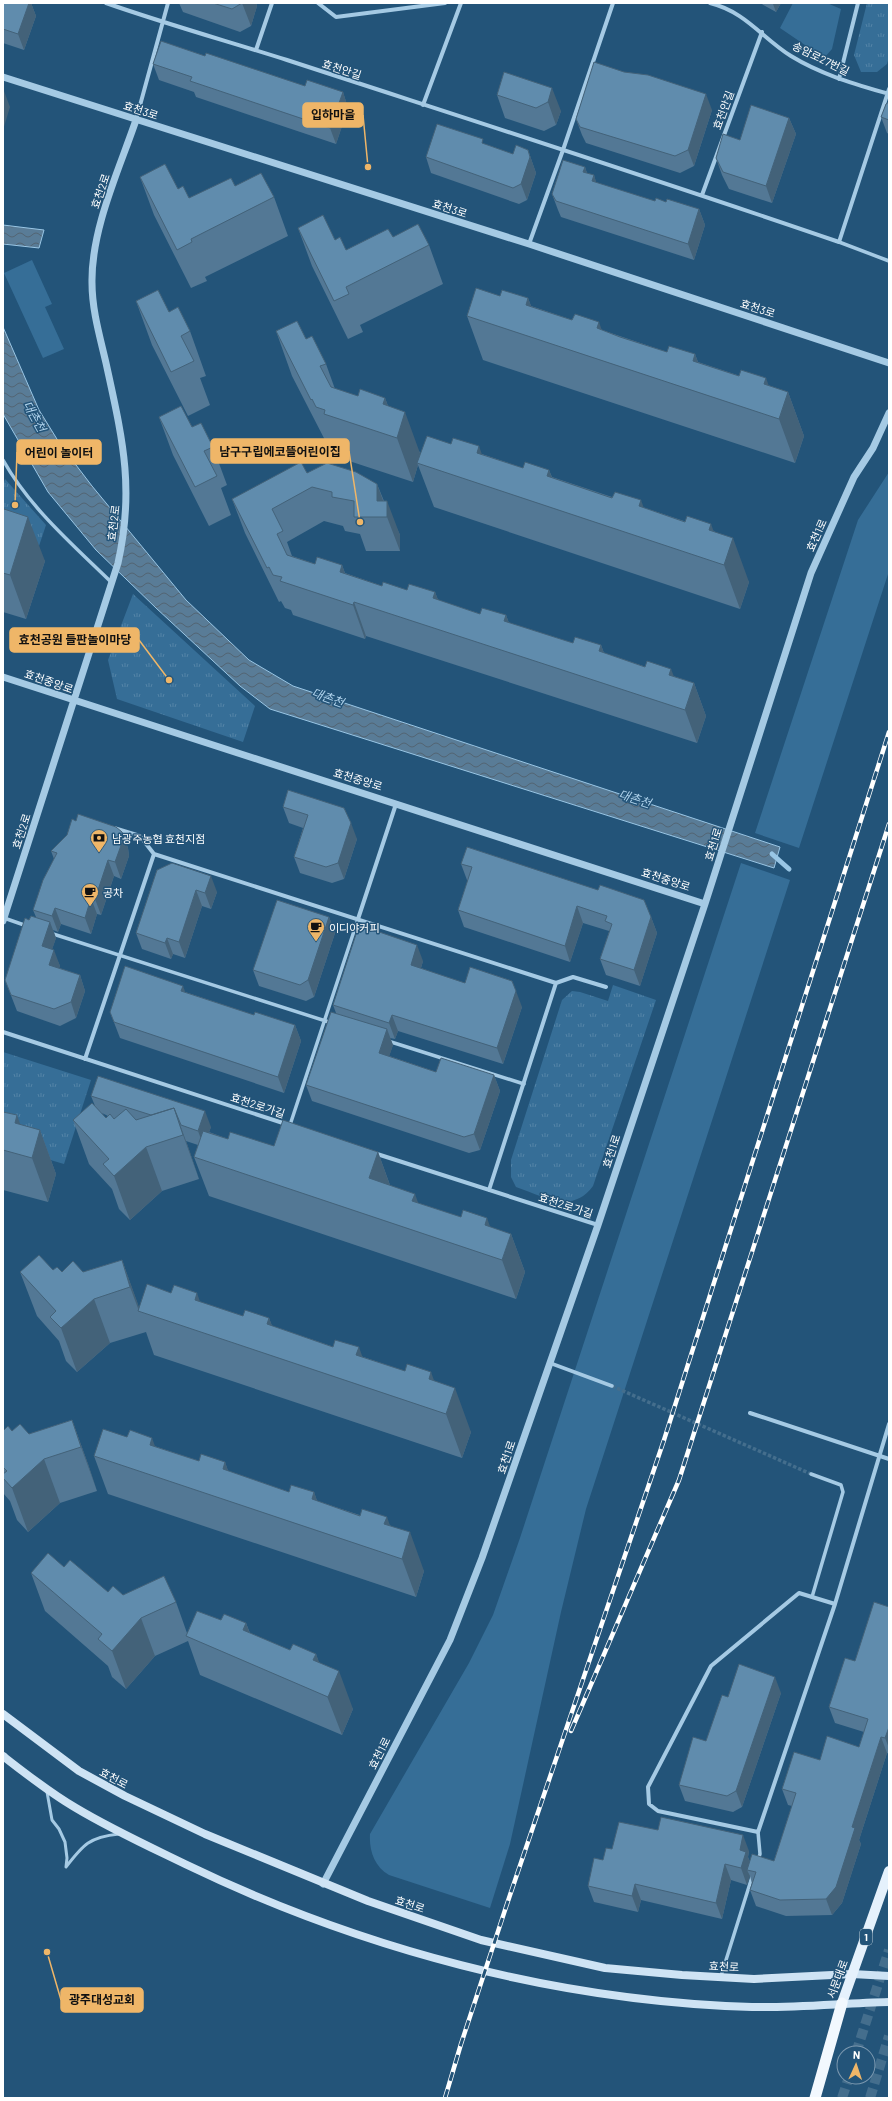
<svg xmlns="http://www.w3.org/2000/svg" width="892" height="2101" viewBox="0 0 892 2101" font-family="Barlow,'Noto Sans KR',sans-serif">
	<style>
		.grass { fill: #366e97 }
		.park { fill: url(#park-tufts) }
		.water { fill: url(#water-waves); stroke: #99c6e5 }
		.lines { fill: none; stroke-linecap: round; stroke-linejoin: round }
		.stream { stroke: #99c6e5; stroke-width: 5 }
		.pedestrian-tunnel { stroke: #446e8d; stroke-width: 3.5; stroke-dasharray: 3.5 2; stroke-linecap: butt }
		.primary-tunnel { stroke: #446e8d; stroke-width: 10; stroke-dasharray: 10 5; stroke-linecap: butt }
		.service { stroke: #a5cae4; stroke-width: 3 }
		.pedestrian { stroke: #a5cae4; stroke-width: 3.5 }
		.minor { stroke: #a5cae4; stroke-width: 4 }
		.tertiary { stroke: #a5cae4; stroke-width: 7 }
		.secondary { stroke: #cee3f4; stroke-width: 8 }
		.primary { stroke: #e5f1fc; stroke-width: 10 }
		.trunk { stroke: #f2f8fe; stroke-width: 11 }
		.rail-casing { stroke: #fff; stroke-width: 4.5 }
		.rail { stroke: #235479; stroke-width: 3; stroke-dasharray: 9; stroke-linecap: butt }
		.wall { fill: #537895; fill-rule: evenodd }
		.shaded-wall { fill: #436279 }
		.building { fill: #608cad; stroke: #436279 }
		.labels { text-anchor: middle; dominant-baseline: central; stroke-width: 3; stroke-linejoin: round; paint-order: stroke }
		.shield { fill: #235479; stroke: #bdccd7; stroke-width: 1 }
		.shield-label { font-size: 10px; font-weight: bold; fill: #fff }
		.street-label { font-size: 11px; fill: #fff; stroke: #235479 }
		.poi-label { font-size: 11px; fill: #fff; stroke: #235479; text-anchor: start }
		.water-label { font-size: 12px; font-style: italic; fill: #b0d3ec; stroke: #235479 }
		.leader { fill: none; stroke: #efb668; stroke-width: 1.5 }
		.callout-dot { fill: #efb668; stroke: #235479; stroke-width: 1.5 }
		.callout { fill: #efb668; stroke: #efb668; stroke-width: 1.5 }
		.callout-label { font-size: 12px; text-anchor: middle; font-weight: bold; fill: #111 }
	</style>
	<defs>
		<pattern id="park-tufts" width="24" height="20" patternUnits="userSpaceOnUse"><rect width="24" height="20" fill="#366e97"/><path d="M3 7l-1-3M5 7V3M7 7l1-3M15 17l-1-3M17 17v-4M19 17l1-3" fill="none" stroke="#5484a7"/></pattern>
		<pattern id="water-waves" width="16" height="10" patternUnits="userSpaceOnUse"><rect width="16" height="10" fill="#597c97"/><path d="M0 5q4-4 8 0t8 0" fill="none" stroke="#526472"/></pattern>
	</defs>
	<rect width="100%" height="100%" fill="#235479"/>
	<path class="grass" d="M793 3H827L841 9 832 49 824 58 780 28Z
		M32 260 52 304 45 307 64 349 43 358 4 273Z
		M889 472V571L799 848 755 833 858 520Z
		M741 863 790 880 586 1509 561 1612 510 1844 490 1908 389 1875C374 1866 369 1850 370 1834L469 1663 493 1615 520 1538Z"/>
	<path class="park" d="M867 3H889V57L887 64 877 72H861L854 55Z
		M5 479 46 525 38 549 3 539V485Z
		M133 594 255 706 243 742 117 699 108 660Z
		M613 985 656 1000 593 1186C572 1215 543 1196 516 1187L511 1177V1160L562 1000 572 991 580 992 608 1001Z
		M3 1052 91 1080 64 1164 3 1146Z"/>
	<path class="water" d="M3 225 44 230 39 248 3 244Z
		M3 327 39 410 60 444 92 486 186 600 249 660 293 686 780 847 774 868 270 709 240 686 156 608 96 550 48 492 3 414Z"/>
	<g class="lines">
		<path class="stream" d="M772 854 789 869"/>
		<path class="pedestrian-tunnel" d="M612 1386 811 1474"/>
		<path class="primary-tunnel" d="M856 2053 889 1950
			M842 2098 849 2077
			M870 2098 889 2036"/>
		<path class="service" d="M47 1792 52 1820 59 1829 65 1842 67 1858 66 1867C83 1845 89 1837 119 1834"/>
		<path class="pedestrian" d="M839 242 889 261
			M3 460C30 508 72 544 111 582
			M4 918 27 926
			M50 933 332 1023
			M388 1041 524 1084
			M290 1125 358 919
			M550 1363 612 1386
			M811 1474 841 1485 843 1492 812 1597
			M758 1860 760 1854 758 1832
			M721 1976 752 1877"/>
		<path class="minor" d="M106 3C166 24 227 41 287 60 471 120 656 179 839 242L889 89
			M318 3 336 17 445 3
			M710 3C746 12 762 38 791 56 822 75 855 84 889 94
			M256 50 272 3
			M839 79 858 3
			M423 105 461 3
			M136 120 168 3
			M702 195 762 32
			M529 244 563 150 613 3
			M114 828 140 836 154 854
			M358 919 396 804
			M556 983 573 977 606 987
			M3 1032 286 1124
			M85 1059 154 854 556 983 489 1190
			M374 1153 598 1225
			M750 1413 889 1459
			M835 1604 799 1593 711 1666 648 1787 649 1804 658 1811 758 1832 835 1604 889 1424"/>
		<path class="tertiary" d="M3 77 529 244 889 363
			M3 677 705 904
			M3 921 118 563C135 487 122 437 106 363 100 337 92 310 92 283 91 229 119 170 136 120
			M323 1884 450 1640 482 1558 598 1225 705 904 811 573 854 477 873 448 889 413"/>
		<path class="secondary" d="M3 1714 79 1771 125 1796 205 1834 368 1901 481 1940 605 1968 682 1975 754 1979 852 1974 889 1976
			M3 1756C26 1774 50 1793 76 1808 111 1829 148 1846 185 1864 361 1949 556 2001 752 2007 798 2008 844 2003 889 2002"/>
		<path class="primary" d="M842 2003 889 1871"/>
		<path class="trunk" d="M815 2098 842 2003"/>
		<defs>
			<path id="rail" d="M571 1731 679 1480 889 824
				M445 2098 461 2044 508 1901 664 1440 889 732"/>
		</defs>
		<use href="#rail" class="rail-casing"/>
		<use href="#rail" class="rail"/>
	</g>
	<path class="wall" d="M3 3H31L36 16 24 50 3 43Z
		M179 3H256L257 6 251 26 240 32 183 12Z
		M760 3H781L776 12Z
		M205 56 305 86 343 92 348 108 336 144 196 97 194 92 159 80 153 64Z
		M504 72 561 111 556 125 544 131 505 118 497 95Z
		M889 102V134L887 133 881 117Z
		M712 110 694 166 680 173 586 143 582 135 576 119Z
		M789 118 796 134 772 203 729 189 722 175 716 158 740 140Z
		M485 144 513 154 528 150 536 173 527 200 519 204 431 173 426 157Z
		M585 167 587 173 594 175 596 183 655 201 666 202 699 209 705 225 694 260 561 217 558 210 552 194Z
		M140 177 178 189 189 198 235 186 274 197 288 236 205 277 207 281 191 288 154 215Z
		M298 228 335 240 346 250 393 237 429 245 443 284 360 325 363 332 348 339 312 266Z
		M500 296 528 298 531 306 667 352 695 354 698 362 788 392 804 436 795 463 483 360 467 316Z
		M136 301 169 312 190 331 206 376 200 378 210 405 188 416 152 345Z
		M276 331 306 339 326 364 335 389 358 396 385 398 388 406 421 454H482L523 468 549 470 552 477 714 531 749 582 740 609 434 507 418 465 413 482 340 458 338 453 332 451 329 443 327 444 292 376Z
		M159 417 192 427 213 447 227 485 221 488 231 515 209 526 173 455Z
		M307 473 377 484 384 501 400 535V551H366L360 534 345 531 343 526 324 521 287 542 292 556 315 564 342 565 345 573 382 586 407 590 435 592 438 600 480 614 506 615 509 623 573 643 601 645 604 653 694 683 706 716 697 743 366 636 365 639 293 615 291 610 285 608 281 601 279 602 245 533 232 499Z
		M3 512 45 561 26 619 3 612Z
		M288 790 357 839 344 879 332 883 300 873 294 857 303 828 289 823 283 807Z
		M122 832 128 848 129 856 121 879 114 876 101 915 97 914 91 934 61 924 58 932 53 930 56 938 52 949 60 966 59 968 80 975 85 991 76 1018 60 1026 17 1011 5 980 29 920 36 917 33 910 54 859 51 851 67 835Z
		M461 864 651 917 657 933 640 986 606 975 600 959 609 932V931L583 923 570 962 464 927 458 910 468 880H467Z
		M157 870 217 892 211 909 202 906 185 958 173 954 171 959 142 949 136 933Z
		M329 917 335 933 314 997 306 1001 259 986 253 970Z
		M423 961 421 968 522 1007 503 1064 398 1031 395 1039 390 1038 393 1045 389 1056 436 1072 494 1075 500 1091 480 1150 469 1153 312 1101 306 1085 336 1013 333 1005Z
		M185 992 254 1015 295 1025 301 1041 284 1093 120 1038 110 1012Z
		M91 1096 211 1127 209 1132 228 1139 274 1146 378 1152 390 1185 418 1203 511 1234 525 1272 516 1299 209 1196 194 1157 198 1145 186 1141 199 1179 162 1191 130 1220 119 1209 112 1189 89 1164 73 1120 95 1106ZM102 1113 108 1116 106 1118Z
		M3 1112 17 1115 20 1125 40 1130 56 1174 48 1202 3 1190Z
		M122 1260 139 1308 200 1302 243 1316 269 1318 272 1326 434 1381 471 1432 462 1458 154 1355 146 1332 110 1343 77 1372 66 1361 59 1341 37 1316 20 1272 53 1270 62 1272H83Z
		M72 1420 88 1464 97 1491 60 1503 28 1532 17 1520 10 1501 3 1493V1429L4 1430 29 1434Z
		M127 1437 199 1461 225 1462 228 1471 289 1492H314L317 1501 390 1525 424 1571 416 1597 108 1494 94 1456Z
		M64 1567 108 1592 123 1595 176 1602 187 1633 221 1620 246 1623 250 1633 290 1650 316 1654 319 1663 353 1709 342 1735 200 1675 188 1641 155 1656 126 1689 112 1677 108 1666 45 1611 31 1573Z
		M889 1607V1754L887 1753 859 1840 861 1844 842 1903 832 1915 786 1916 756 1906 750 1890 752 1884 750 1876 747 1885 731 1880 722 1919 641 1900 638 1912 594 1902 588 1886 603 1860 612 1849 749 1851 748 1857 750 1862 774 1861 792 1806 788 1805 782 1789 820 1760 859 1747 864 1732 835 1723 829 1707 855 1661Z
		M781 1693 742 1807 733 1812 685 1801 679 1785 706 1741 728 1697Z"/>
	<path class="shaded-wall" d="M29 3H31L36 16 24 50 18 34Z
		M242 3H256L257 6 251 26Z
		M774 3H781L776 12 773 4Z
		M552 88 561 111 556 125 548 102Z
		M4 91 10 107 3 130V95Z
		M343 92 348 108 336 144 330 128Z
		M706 94 712 110 694 166 688 150Z
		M789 118 796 134 772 203 766 186Z
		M528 150 536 173 527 200 521 184Z
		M585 167 590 183 583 172Z
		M594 175 599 191 592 181Z
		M699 209 705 225 694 260 688 244Z
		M528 298 544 341 526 305Z
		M599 322 614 365 597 328Z
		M695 354 710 396 693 361Z
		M766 378 780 416 788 392 804 436 795 463 779 419 764 384Z
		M385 398 398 433 405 412 421 456 417 463 418 465 413 482 397 438 383 404Z
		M479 446 494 489 477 453Z
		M549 470 565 512 547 476Z
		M377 484 387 511V501L400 535V551L387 517 377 501Z
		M641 500 656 542 639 506Z
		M28 517 45 561 26 619 10 575Z
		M711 524 725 562 733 538 749 582 740 609 724 565 709 530Z
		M342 565 354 599 340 572Z
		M435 592 448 626 433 598Z
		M354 602 366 636 365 639 353 605Z
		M506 615 518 649 504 621Z
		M601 645 613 679 599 651Z
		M671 669 684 702 669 675Z
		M694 683 706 716 697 743 685 710Z
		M351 823 357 839 344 879 338 863Z
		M122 832 128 848 129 856 121 879 115 862Z
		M108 860 114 876 101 915 95 899Z
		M211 876 217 892 211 909 205 893Z
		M196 890 202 906 185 958 179 942Z
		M91 898 97 914 91 934 85 918Z
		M577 906 583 923 570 962 565 946Z
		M55 908 61 924 58 932 52 916Z
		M329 917 335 933 314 997 308 980Z
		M651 917 657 933 640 986 634 970Z
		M50 922 56 938 48 962 42 946Z
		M167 938 173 954 171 959 165 943Z
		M417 945 423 961 417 981 411 965Z
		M54 950 60 966 55 981 49 965Z
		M80 975 85 991 76 1018 71 1002Z
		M183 986 189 1002 181 991Z
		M516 991 522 1007 503 1064 497 1048Z
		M392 1015 398 1031 395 1039 389 1023Z
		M295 1025 301 1041 284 1093 278 1077Z
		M387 1029 393 1045 385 1069 379 1053Z
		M494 1075 500 1091 480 1150 474 1134Z
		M174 1108 190 1152 199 1179 183 1135Z
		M205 1111 211 1127 204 1147 198 1131Z
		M17 1115 32 1158 15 1123Z
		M40 1130 56 1174 48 1202 32 1158Z
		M146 1147 162 1191 130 1220 114 1176Z
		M378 1152 392 1191 369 1178Z
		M415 1194 429 1233 412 1201Z
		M487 1218 501 1257 485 1225Z
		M511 1234 525 1272 516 1299 502 1260Z
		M122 1260 138 1304 140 1312 139 1311 130 1287Z
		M197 1293 212 1336 195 1300Z
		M94 1299 110 1343 77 1372 61 1328Z
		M269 1318 285 1360 267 1324Z
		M359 1347 374 1390 356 1355Z
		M431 1372 446 1414 455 1388 471 1432 462 1458 446 1414 429 1379Z
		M72 1420 88 1464 97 1491 81 1447Z
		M152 1438 166 1476 150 1445Z
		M44 1459 60 1503 28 1532 12 1488Z
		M225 1462 239 1501 223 1469Z
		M314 1492 328 1531 312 1499Z
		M387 1517 401 1556 384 1524Z
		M410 1532 424 1571 416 1597 402 1559Z
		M141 1618 155 1656 126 1689 112 1651Z
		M246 1623 260 1662 243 1630Z
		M316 1654 330 1691 339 1671 353 1709 342 1735 313 1660Z
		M775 1677 781 1693 742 1807 736 1791Z
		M889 1727V1748L885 1738Z
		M881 1737 887 1753 859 1840 861 1844 842 1903 832 1915 826 1899 852 1827Z
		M743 1835 749 1851 748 1857 752 1869 747 1870 750 1876 747 1885 741 1868 740 1850Z
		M725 1864 731 1880 722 1919 716 1903Z
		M635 1884 641 1900 638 1912 632 1896Z"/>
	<path class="building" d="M3 3H29L18 34 3 29Z
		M213 3H242L232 9Z
		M161 41 205 56 206 53 305 86 307 80 343 92 330 128 190 81 192 77 153 64Z
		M594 62 624 72 648 75 706 94 688 150 675 156 580 127 576 119Z
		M504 72 552 88 548 102 536 108 497 95Z
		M889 102V120L881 117 886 104Z
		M751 105 789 118 766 186 723 172 716 158 723 134 740 140Z
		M437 124 483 139 482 143 513 154 516 145 528 150 530 157 521 184 513 188 426 157Z
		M563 160 585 167 583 172 594 175 592 181 655 201 656 198 666 202 667 199 699 209 688 244 556 201 552 194Z
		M165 164 178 189 183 186 189 198 231 178 235 186 261 173 274 197 191 239 192 242 177 250 140 177Z
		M323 215 335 240 340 237 346 250 388 229 393 237 418 224 429 245 346 287 349 294 334 301 298 228Z
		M476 288 500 296 502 290 528 298 526 305 572 320 575 314 599 322 597 328 620 337 667 352 669 346 695 354 693 361 739 376 741 370 766 378 764 384 788 392 779 419 467 316Z
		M158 290 169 312 178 307 190 331 181 336 194 361 171 372 136 301Z
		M297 321 306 339 312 336 326 364 320 366 331 387 358 396 360 389 385 398 383 404 405 412 397 438 324 414 325 410 316 407 312 399 311 400 276 331Z
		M181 406 192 427 201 423 213 447 204 451 217 476 195 487 159 417Z
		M427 436 451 444 453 438 479 446 477 453 523 468 525 462 549 470 547 476 612 498 615 492 641 500 639 506 685 522 687 516 711 524 709 530 733 538 724 565 417 463Z
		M301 462 307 473 327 463 356 472 377 484V501H387V517H354V501L332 497V492L312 487 272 509 283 531 277 534 287 555 315 564 317 557 342 565 340 572 382 586 383 582 407 590 409 584 435 592 433 598 480 614 482 608 506 615 504 621 573 643 575 637 601 645 599 651 645 667 647 661 671 669 669 675 694 683 685 710 354 602 353 605 280 581 282 577 273 575 269 567 267 568 232 499Z
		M4 509 28 517 10 575 3 573V512Z
		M288 790 344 808 351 823 338 863 326 867 294 857 308 815 283 807Z
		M78 814 116 827 122 832 123 840 115 862 108 860 95 899 91 898 85 918 55 908 52 916 33 910 43 880 57 853 51 851 67 835 72 819 76 821Z
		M467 847 598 890 600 885 644 900 651 917 634 970 600 959 612 924 605 921 607 916 577 906 565 946 458 910 472 867 461 864Z
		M172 863 211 876 205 893 196 890 179 942 167 938 165 943 136 933 157 870Z
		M277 900 329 917 308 980 300 985 253 970Z
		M31 916 50 922 42 946 54 950 49 965 80 975 71 1002 54 1009 11 995 5 980 25 918 29 920Z
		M359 925 417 945 411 965 465 983 470 967 512 981 516 991 497 1048 392 1015 389 1023 333 1005Z
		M125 966 183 986 181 991 254 1015 255 1012 295 1025 278 1077 114 1022 110 1012Z
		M331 1012 387 1029 379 1053 436 1072 441 1058 494 1075 474 1134 464 1137 306 1085Z
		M98 1076 205 1111 198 1131 181 1125 174 1108 151 1115 91 1096Z
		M92 1103 106 1118 110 1114 114 1119 126 1109 136 1120 174 1108 183 1135 146 1147 114 1176 103 1164 109 1159 73 1120Z
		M3 1112 17 1115 15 1123 40 1130 32 1158 3 1150Z
		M283 1120 378 1152 369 1178 415 1194 412 1201 461 1217 463 1210 487 1218 485 1225 511 1234 502 1260 194 1157 203 1131 228 1139 230 1132 274 1146Z
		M39 1255 53 1270 57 1267 62 1272 73 1261 83 1272 122 1260 130 1287 94 1299 61 1328 50 1317 56 1311 20 1272Z
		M147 1284 171 1293 174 1285 197 1293 195 1300 243 1316 245 1310 269 1318 267 1324 333 1347 335 1340 359 1347 356 1355 405 1371 407 1364 431 1372 429 1379 455 1388 446 1414 138 1311Z
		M72 1420 81 1447 44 1459 12 1488 3 1478V1474L7 1471 3 1467V1429L4 1430 8 1426 12 1431 20 1424 29 1434Z
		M103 1429 127 1437 130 1430 152 1438 150 1445 199 1461 201 1454 225 1462 223 1469 289 1492 291 1485 314 1492 312 1499 360 1516 362 1509 387 1517 384 1524 410 1532 402 1559 94 1456Z
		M48 1553 64 1567 70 1560 108 1592 113 1586 123 1595 164 1576 176 1602 141 1618 112 1651 98 1639 102 1634 31 1573Z
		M874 1602 889 1607V1727L885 1738 881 1737 852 1827 855 1828 836 1887 826 1899 780 1900 750 1890 756 1872 747 1870 752 1854 774 1861 796 1793 782 1789 794 1752 820 1760 827 1736 859 1747 868 1719 829 1707 845 1658 855 1661Z
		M197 1611 221 1620 224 1614 246 1623 243 1630 290 1650 293 1644 316 1654 313 1660 339 1671 328 1697 186 1636Z
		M739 1664 775 1677 736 1791 727 1796 679 1785 693 1737 706 1741 722 1695 728 1697Z
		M661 1817 743 1835 740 1850 746 1852 741 1868 725 1864 716 1903 635 1884 632 1896 588 1886 594 1858 603 1860 606 1848 612 1849 619 1822 658 1830Z"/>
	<defs>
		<symbol id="bank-pin" viewBox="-11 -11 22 30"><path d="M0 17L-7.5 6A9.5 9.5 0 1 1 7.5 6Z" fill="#efb668" stroke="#235479"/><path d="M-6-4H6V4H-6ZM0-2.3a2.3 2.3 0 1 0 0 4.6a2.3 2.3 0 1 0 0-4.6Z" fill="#111"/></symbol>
		<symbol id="cafe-pin" viewBox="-11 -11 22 30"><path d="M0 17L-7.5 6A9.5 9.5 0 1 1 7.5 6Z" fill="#efb668" stroke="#235479"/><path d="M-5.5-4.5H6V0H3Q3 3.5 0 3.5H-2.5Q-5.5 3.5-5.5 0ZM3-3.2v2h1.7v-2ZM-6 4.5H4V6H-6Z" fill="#111"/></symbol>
	</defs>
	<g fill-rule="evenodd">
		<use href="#bank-pin" x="89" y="828" width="20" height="27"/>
		<use href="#cafe-pin" x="80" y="882" width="20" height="27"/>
		<use href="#cafe-pin" x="306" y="917" width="20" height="27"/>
	</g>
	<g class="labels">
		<rect class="shield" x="860" y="1929" width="12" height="16" rx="3"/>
		<g class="shield-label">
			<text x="866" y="1937">1</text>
		</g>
		<g class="street-label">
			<text transform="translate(821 58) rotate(26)">송암로27번길</text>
			<text transform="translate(342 69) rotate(18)">효천안길</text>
			<text transform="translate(141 110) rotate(18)">효천3로</text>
			<text transform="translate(723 110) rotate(-70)">효천안길</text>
			<text transform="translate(100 191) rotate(-71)">효천2로</text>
			<text transform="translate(450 208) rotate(18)">효천3로</text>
			<text transform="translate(758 308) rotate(18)">효천3로</text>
			<text transform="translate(113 523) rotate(-83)">효천2로</text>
			<text transform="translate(816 535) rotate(-66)">효천1로</text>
			<text transform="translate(49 681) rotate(19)">효천중앙로</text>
			<text transform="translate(358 779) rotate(17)">효천중앙로</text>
			<text transform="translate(21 831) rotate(-72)">효천2로</text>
			<text transform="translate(713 844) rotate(-73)">효천1로</text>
			<text transform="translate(666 879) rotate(18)">효천중앙로</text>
			<text transform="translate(258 1105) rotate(18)">효천2로가길</text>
			<text transform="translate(611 1151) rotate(-72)">효천1로</text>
			<text transform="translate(566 1205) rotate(18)">효천2로가길</text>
			<text transform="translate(506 1457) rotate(-71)">효천1로</text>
			<text transform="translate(379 1753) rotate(-63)">효천1로</text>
			<text transform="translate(114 1778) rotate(28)">효천로</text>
			<text transform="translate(410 1904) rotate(18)">효천로</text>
			<text transform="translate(724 1966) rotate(3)">효천로</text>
			<text transform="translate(837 1979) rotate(-70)">서문대로</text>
		</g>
		<g class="poi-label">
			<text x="112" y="838">남광주농협 효천지점</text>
			<text x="103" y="892">공차</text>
			<text x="329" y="927">이디야커피</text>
		</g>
		<g class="water-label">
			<text transform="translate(35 416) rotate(61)">대촌천</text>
			<text transform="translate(328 697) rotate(20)">대촌천</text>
			<text transform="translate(635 798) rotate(18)">대촌천</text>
		</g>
	</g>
	<path class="leader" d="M368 167L363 115M360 522L349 451M15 505L17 452M169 680L139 640M47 1952L61 2000"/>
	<g class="callout-dot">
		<circle cx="368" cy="167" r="4"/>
		<circle cx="360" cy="522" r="4"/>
		<circle cx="15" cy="505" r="4"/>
		<circle cx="169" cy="680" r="4"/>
		<circle cx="47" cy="1952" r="4"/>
	</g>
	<g class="callout">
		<rect x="303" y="103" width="60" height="24" rx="4"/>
		<rect x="211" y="439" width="138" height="24" rx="4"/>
		<rect x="17" y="440" width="84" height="24" rx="4"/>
		<rect x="10" y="628" width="129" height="24" rx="4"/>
		<rect x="61" y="1988" width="82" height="24" rx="4"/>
	</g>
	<g class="callout-label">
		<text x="333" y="119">입하마을</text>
		<text x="280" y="456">남구구립에코뜰어린이집</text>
		<text x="59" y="457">어린이 놀이터</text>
		<text x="75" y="644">효천공원 들판놀이마당</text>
		<text x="102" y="2004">광주대성교회</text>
	</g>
	<rect width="892" height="2101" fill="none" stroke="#ffffff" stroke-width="8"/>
	<g transform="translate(856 2065) rotate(3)"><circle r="19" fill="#235479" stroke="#7b98af"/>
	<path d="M0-3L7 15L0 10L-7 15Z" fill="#efb668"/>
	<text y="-6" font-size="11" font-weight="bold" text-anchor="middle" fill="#ffffff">N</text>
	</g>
</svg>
